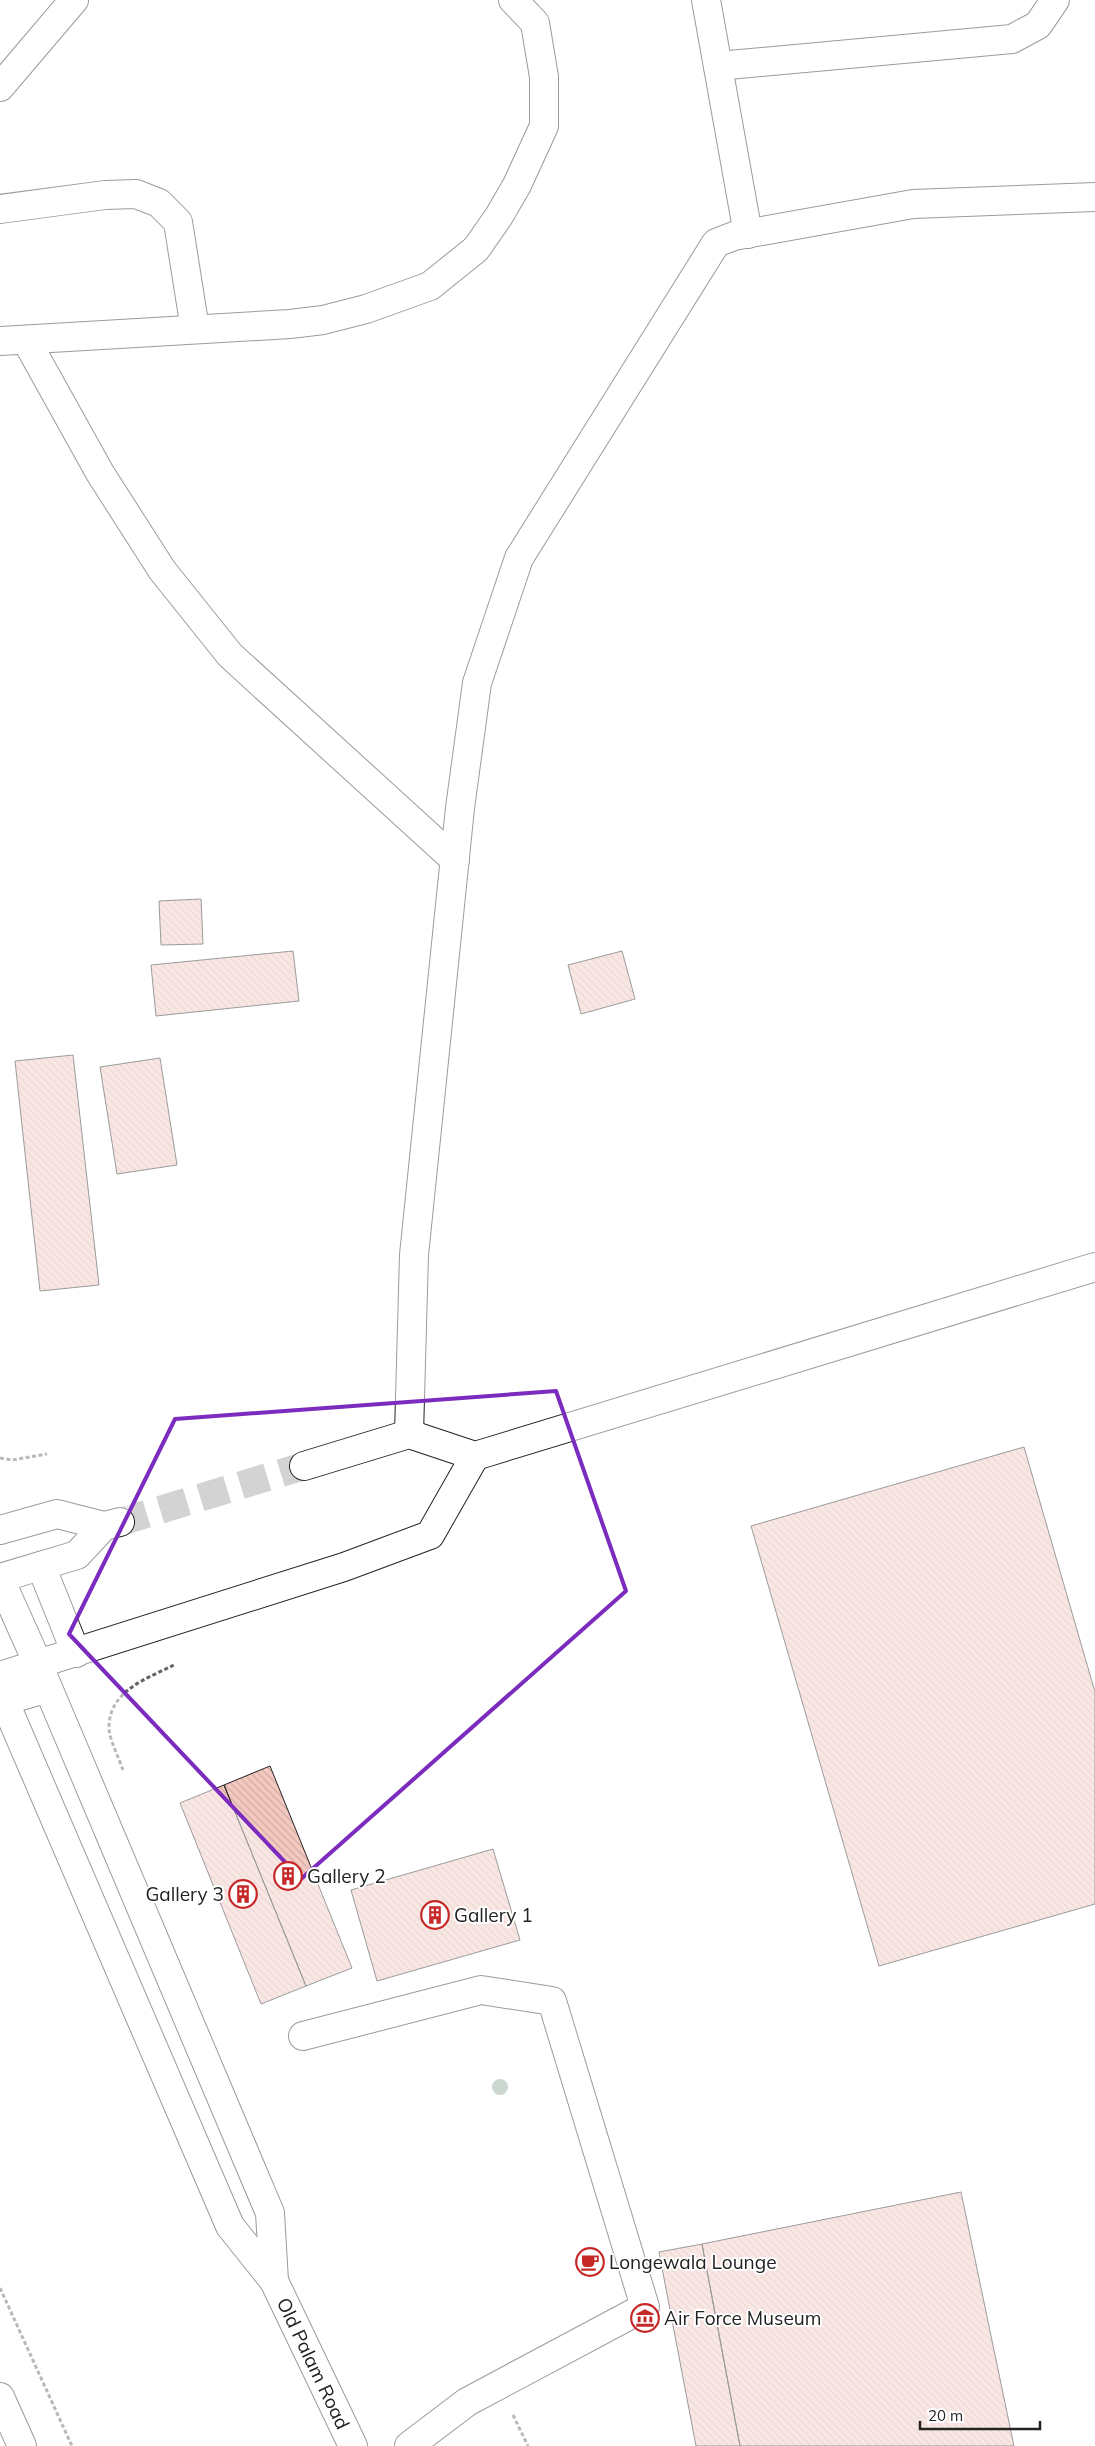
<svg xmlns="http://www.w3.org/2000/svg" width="1095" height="2446" viewBox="0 0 1095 2446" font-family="Mulish,sans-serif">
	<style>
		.building { fill: url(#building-back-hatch); stroke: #222 }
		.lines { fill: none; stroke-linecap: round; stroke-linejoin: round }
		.minor-tunnel { stroke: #d3d3d3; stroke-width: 28; stroke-dasharray: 28 14; stroke-linecap: butt }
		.minor-casing { stroke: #222; stroke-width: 30 }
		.major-casing { stroke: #222; stroke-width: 30 }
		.path { stroke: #646464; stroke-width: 3; stroke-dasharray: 4 2.5; stroke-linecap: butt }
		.minor { stroke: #fff; stroke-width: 28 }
		.major { stroke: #fff; stroke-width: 28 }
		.tree { fill: #8da692 }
		.marked { fill: none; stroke: #7b2cbf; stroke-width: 4; stroke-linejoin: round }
		.labels { text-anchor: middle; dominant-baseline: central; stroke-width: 4; stroke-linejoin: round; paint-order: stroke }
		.poi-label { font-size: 19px; fill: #222; stroke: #fff; text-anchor: start }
		.street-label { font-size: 19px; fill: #222; stroke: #fff }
	</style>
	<defs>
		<pattern id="building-back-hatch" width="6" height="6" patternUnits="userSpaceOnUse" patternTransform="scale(1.25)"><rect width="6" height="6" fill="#f3c9c0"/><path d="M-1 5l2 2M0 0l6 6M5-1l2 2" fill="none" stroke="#d0aca5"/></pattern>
	</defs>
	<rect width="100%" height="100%" fill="#fff"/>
	<path class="building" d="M201 899 203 944 161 945 159 901Z
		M293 951 299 1001 156 1016 151 965Z
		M622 951 635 999 581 1014 568 965Z
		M73 1055 99 1285 40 1291 15 1061Z
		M160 1058 177 1165 117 1174 100 1067Z
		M1024 1447 1095 1692V1904L879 1966 751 1526Z
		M270 1766 352 1968 306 1986 224 1785Z
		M224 1785 306 1986 261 2004 180 1803Z
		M493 1849 520 1940 377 1981 351 1890Z
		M961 2192 1014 2446H740L702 2244Z
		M702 2244 740 2446H696L659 2252Z"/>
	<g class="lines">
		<path class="minor-tunnel" d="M120 1522 304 1466"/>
		<defs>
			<g id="minor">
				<path d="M706 0 748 234"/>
				<path d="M718 66 1012 39 1038 25 1055 0"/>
				<path d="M0 87 74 0"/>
				<path d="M0 209 105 195 136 194 159 203 178 222 195 329"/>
				<path d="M26 340 100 473 162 570 230 655 455 860"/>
				<path d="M0 341 290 324 323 320 366 309 430 286 476 249 499 216 517 185 544 126V77L535 23 513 0"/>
				<path d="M409 1434 414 1255 460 808 477 683 519 558 716 243 734 236 913 204 1095 197"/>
				<path d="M304 1466 409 1434 475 1456 1095 1267"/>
				<path d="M0 1530 57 1514 104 1526"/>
				<path d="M41 1566 76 1653"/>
				<path d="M0 1578 77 1555 104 1526 120 1522"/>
				<path d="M0 1579 38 1664 270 2213 274 2281"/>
				<path d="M0 1676 344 1567 430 1535 475 1456"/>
				<path id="s1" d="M0 1691 230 2226 274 2281 353 2446"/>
				<path d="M0 1702 48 1688"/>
				<path d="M303 2036 481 1990 552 2001 645 2307 467 2402 409 2446"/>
			</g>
			<path id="major" d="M0 2397 22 2446"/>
		</defs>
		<use href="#minor" class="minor-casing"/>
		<use href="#major" class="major-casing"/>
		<path class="path" d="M0 1458 12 1460 47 1454
			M123 1770C119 1758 110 1741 109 1729 108 1691 146 1679 174 1665
			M0 2288 72 2446
			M513 2415 528 2446"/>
		<use href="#minor" class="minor"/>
		<use href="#major" class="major"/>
	</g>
	<circle class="tree" cx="500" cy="2087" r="8"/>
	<path d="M0 0H1095V2446H0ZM556 1391 626 1591 301 1879 69 1634 175 1419Z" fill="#fff" fill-opacity=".55" fill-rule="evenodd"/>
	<path class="marked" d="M556 1391 626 1591 301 1879 69 1634 175 1419Z"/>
	<defs>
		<symbol id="building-ring" viewBox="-11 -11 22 22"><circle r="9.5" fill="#fff" stroke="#c62828" stroke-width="1.5"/><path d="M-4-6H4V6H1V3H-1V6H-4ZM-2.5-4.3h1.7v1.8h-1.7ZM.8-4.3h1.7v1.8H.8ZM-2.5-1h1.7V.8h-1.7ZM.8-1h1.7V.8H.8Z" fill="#c62828"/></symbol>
		<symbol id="cafe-ring" viewBox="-11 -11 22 22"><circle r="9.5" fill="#fff" stroke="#c62828" stroke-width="1.5"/><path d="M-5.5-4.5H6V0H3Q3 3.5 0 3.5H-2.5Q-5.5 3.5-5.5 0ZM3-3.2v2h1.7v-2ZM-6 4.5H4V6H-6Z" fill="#c62828"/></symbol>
		<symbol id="museum-ring" viewBox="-11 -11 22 22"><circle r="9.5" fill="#fff" stroke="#c62828" stroke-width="1.5"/><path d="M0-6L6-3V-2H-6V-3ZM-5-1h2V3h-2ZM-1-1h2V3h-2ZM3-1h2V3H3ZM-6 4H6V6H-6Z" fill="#c62828"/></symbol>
	</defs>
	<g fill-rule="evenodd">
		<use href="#building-ring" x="272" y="1860" width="32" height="32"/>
		<use href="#building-ring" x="227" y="1878" width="32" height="32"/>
		<use href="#building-ring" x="419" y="1899" width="32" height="32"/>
		<use href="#cafe-ring" x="574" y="2246" width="32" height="32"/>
		<use href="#museum-ring" x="629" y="2302" width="32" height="32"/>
	</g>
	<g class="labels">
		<g class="poi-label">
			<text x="307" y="1876">Gallery 2</text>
			<text x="224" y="1894" text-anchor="end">Gallery 3</text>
			<text x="454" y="1915">Gallery 1</text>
			<text x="609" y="2262">Longewala Lounge</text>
			<text x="664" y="2318">Air Force Museum</text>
		</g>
		<g class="street-label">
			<text stroke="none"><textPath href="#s1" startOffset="744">Old Palam Road</textPath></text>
		</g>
	</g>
	<path d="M920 2421v8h120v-8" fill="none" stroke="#222222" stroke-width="2.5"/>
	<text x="928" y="2421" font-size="15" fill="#222222" stroke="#ffffff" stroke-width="4" paint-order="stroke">20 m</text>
</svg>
